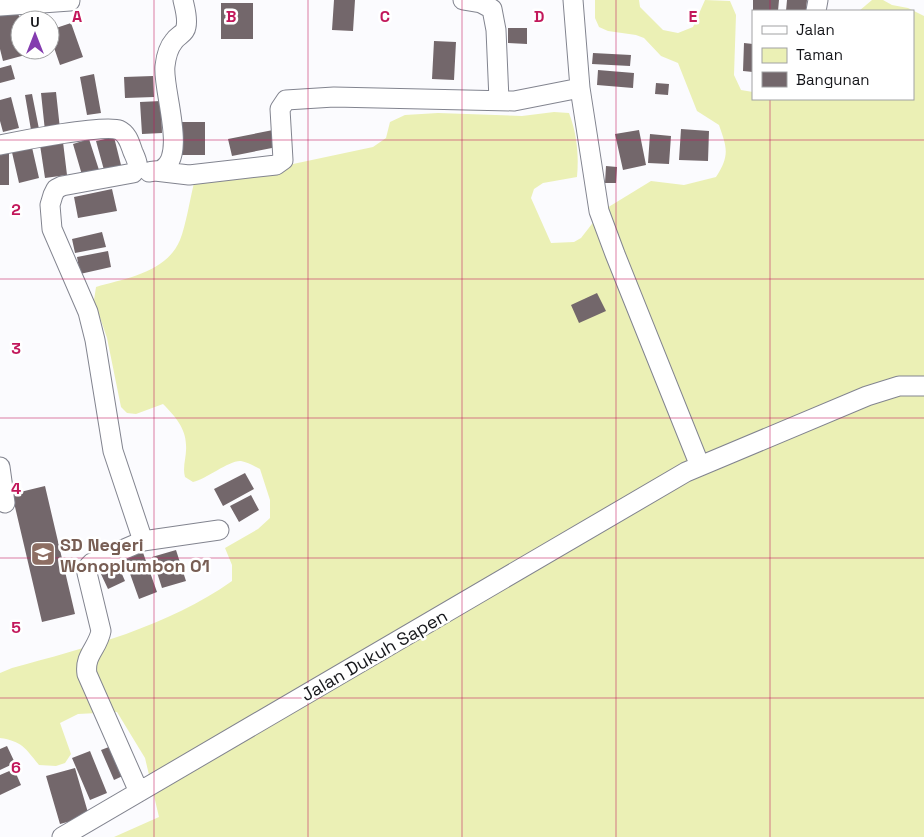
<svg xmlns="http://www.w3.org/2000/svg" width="924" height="837" viewBox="0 0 924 837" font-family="'Space Grotesk',sans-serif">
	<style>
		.green { fill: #ebf0b5 }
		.building { fill: #73676b }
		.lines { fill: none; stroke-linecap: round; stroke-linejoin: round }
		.street-casing { stroke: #82848f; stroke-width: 21 }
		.street { stroke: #fff; stroke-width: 19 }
		.grid { fill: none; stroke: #c2185b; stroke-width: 1; stroke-opacity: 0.55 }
		.labels { text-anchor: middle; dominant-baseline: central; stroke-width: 5; stroke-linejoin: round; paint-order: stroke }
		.education-label { font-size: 18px; font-weight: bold; fill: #785e54; stroke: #fff; text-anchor: start }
		.street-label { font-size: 18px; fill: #15161a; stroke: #fff }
		.grid-label { font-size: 16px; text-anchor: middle; font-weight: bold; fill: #c2185b; stroke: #fff; stroke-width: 5; stroke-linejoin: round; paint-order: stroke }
	</style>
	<rect width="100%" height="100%" fill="#fbfbfe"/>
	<path class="green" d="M595 0H639L640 7 663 30 678 33 693 27 705 0 730 1 736 15 734 75 741 90 753 92V99H913V11H859L872 0H883L892 5 908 8 924 16V837H114L159 817 145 758 117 712 78 714 60 723 71 754 65 763 56 766 39 765C26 749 22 741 0 738V673L12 668C86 648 169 626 232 581V565L225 548 258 529 270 518V500L260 469C254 466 247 462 241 461 229 460 207 479 193 482L185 477C182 466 187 457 186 445 186 428 174 415 163 404L136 414 127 413 121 407 107 338 94 300 96 287C126 278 166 273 180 240 186 225 190 199 194 183L278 172 293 164 373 147 386 138 390 122 405 115 438 113 522 116 554 112 569 113C577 134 579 155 577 177L543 183 534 189 531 198 551 243 574 242 581 238 602 211 651 181 684 185 716 177C730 155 727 148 719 125L697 111 678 63 661 56 644 38 636 35 608 31 599 27 595 18Z"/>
	<path class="building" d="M334 0H355L353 31 332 30Z
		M753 0H779L778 11H753Z
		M787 0H807L806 11H786Z
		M221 3H253V39H221Z
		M17 8 20 21V50H28L29 54 3 61 0 49V12Z
		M71 23 83 57 60 65 50 36V30Z
		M508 28H527V44L508 43Z
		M434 41 456 42 454 80 432 79Z
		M744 43 753 44V72L743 71Z
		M593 53 631 55 630 66 592 64Z
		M11 65 15 79 0 83V68Z
		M598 70 634 73 633 88 597 85Z
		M94 74 101 113 87 115 80 77Z
		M153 76 154 97 125 98 124 77Z
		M656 83 669 84 668 95 655 94Z
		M56 92 60 129 45 131 41 93Z
		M32 94 39 129 31 130 25 95Z
		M11 97 19 128 3 132 0 121V100Z
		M161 101 162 133 142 134 140 102Z
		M181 122H205V155H182Z
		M681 129 709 131 708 161 679 160Z
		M273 130 277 147 232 156 228 139Z
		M639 130 646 165 623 170 615 134Z
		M650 134 671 136 669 164 648 163Z
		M114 137 121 165 104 170 96 141Z
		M89 139 99 170 82 175 73 144Z
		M63 142 67 175 45 178 40 145Z
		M31 143 39 178 19 183 11 148Z
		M0 154H9V185H0Z
		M606 166 617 167 616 183H605Z
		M112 189 117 211 78 218 74 197Z
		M102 232 106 247 75 253 72 239Z
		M108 251 111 267 80 274 77 257Z
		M597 293 606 311 579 323 571 305Z
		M245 473 254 489 223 506 214 489Z
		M45 486 75 614 42 622 12 494Z
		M251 495 259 510 239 522 230 506Z
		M141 547 157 592 139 599 123 554Z
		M176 550 186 581 162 588 152 557Z
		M118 565 125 581 108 589 100 572Z
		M114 745 127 774 114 780 101 750Z
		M7 746 15 763 0 770V749Z
		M90 751 107 793 90 800 72 758Z
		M75 768 89 816 60 824 46 776Z
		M14 769 21 785 0 795V775Z"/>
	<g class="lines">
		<defs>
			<path id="street" d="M463 0 481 3 492 9 496 30 499 100
				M573 0 580 88 599 211 615 254 700 466
				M0 6 70 1
				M816 11 818 0
				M0 145C19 141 105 124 119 130 128 134 130 144 133 152 137 161 140 166 133 173L62 186 56 189 53 195 50 205 52 229 88 312 95 340 113 451 143 541
				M155 171 189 175 276 165 283 160 280 109 286 100 334 97 514 101 580 88
				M149 172C153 171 158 171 161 170 188 157 162 89 165 66 166 57 168 48 174 41 178 35 185 34 186 27 188 18 185 9 183 0
				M0 467 5 503
				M139 792 87 674C84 655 98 648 101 631L87 573 89 566 92 563 143 541 219 530
				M62 837 686 472 867 396 899 386H924"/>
		</defs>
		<use href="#street" class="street-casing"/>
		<use href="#street" class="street"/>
	</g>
	<path class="grid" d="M154 0V837M308 0V837M462 0V837M616 0V837M770 0V11M770 99V837M0 140H924M0 279H924M0 418H924M0 558H924M0 698H924"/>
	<defs>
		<symbol id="school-square" viewBox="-11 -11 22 22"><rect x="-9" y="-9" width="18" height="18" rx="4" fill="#8d6e63" stroke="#fff"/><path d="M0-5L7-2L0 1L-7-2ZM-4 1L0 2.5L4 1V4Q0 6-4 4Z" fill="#fff"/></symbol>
	</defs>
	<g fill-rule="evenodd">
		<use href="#school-square" x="29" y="540" width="28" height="28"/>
	</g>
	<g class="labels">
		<g class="education-label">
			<text x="60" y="544">SD Negeri<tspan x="60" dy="21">Wonoplumbon 01</tspan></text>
		</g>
		<g class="street-label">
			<text transform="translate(374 655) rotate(-30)">Jalan Dukuh Sapen</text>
		</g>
	</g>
	<g class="grid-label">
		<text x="77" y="22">A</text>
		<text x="231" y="22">B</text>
		<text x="385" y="22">C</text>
		<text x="539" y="22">D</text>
		<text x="693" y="22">E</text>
		<text x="16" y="215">2</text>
		<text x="16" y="354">3</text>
		<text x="16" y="494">4</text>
		<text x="16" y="633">5</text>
		<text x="16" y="773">6</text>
	</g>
	<rect x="752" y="10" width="162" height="90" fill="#ffffff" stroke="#a1a2a3"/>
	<rect x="762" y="26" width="25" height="8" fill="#ffffff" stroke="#a1a2a3"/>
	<text x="796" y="35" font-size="15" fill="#15161a">Jalan</text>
	<rect x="762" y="48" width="25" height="15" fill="#ebf0b5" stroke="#a1a2a3"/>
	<text x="796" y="60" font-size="15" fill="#15161a">Taman</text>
	<rect x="762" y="72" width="25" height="15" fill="#73676b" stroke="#a1a2a3"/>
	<text x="796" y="85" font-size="15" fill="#15161a">Bangunan</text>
	<g transform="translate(35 35)"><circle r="24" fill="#ffffff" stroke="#a1a2a3"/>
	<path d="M0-4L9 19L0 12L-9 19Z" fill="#843caf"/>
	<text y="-8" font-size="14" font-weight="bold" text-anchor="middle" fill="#15161a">U</text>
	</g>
</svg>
